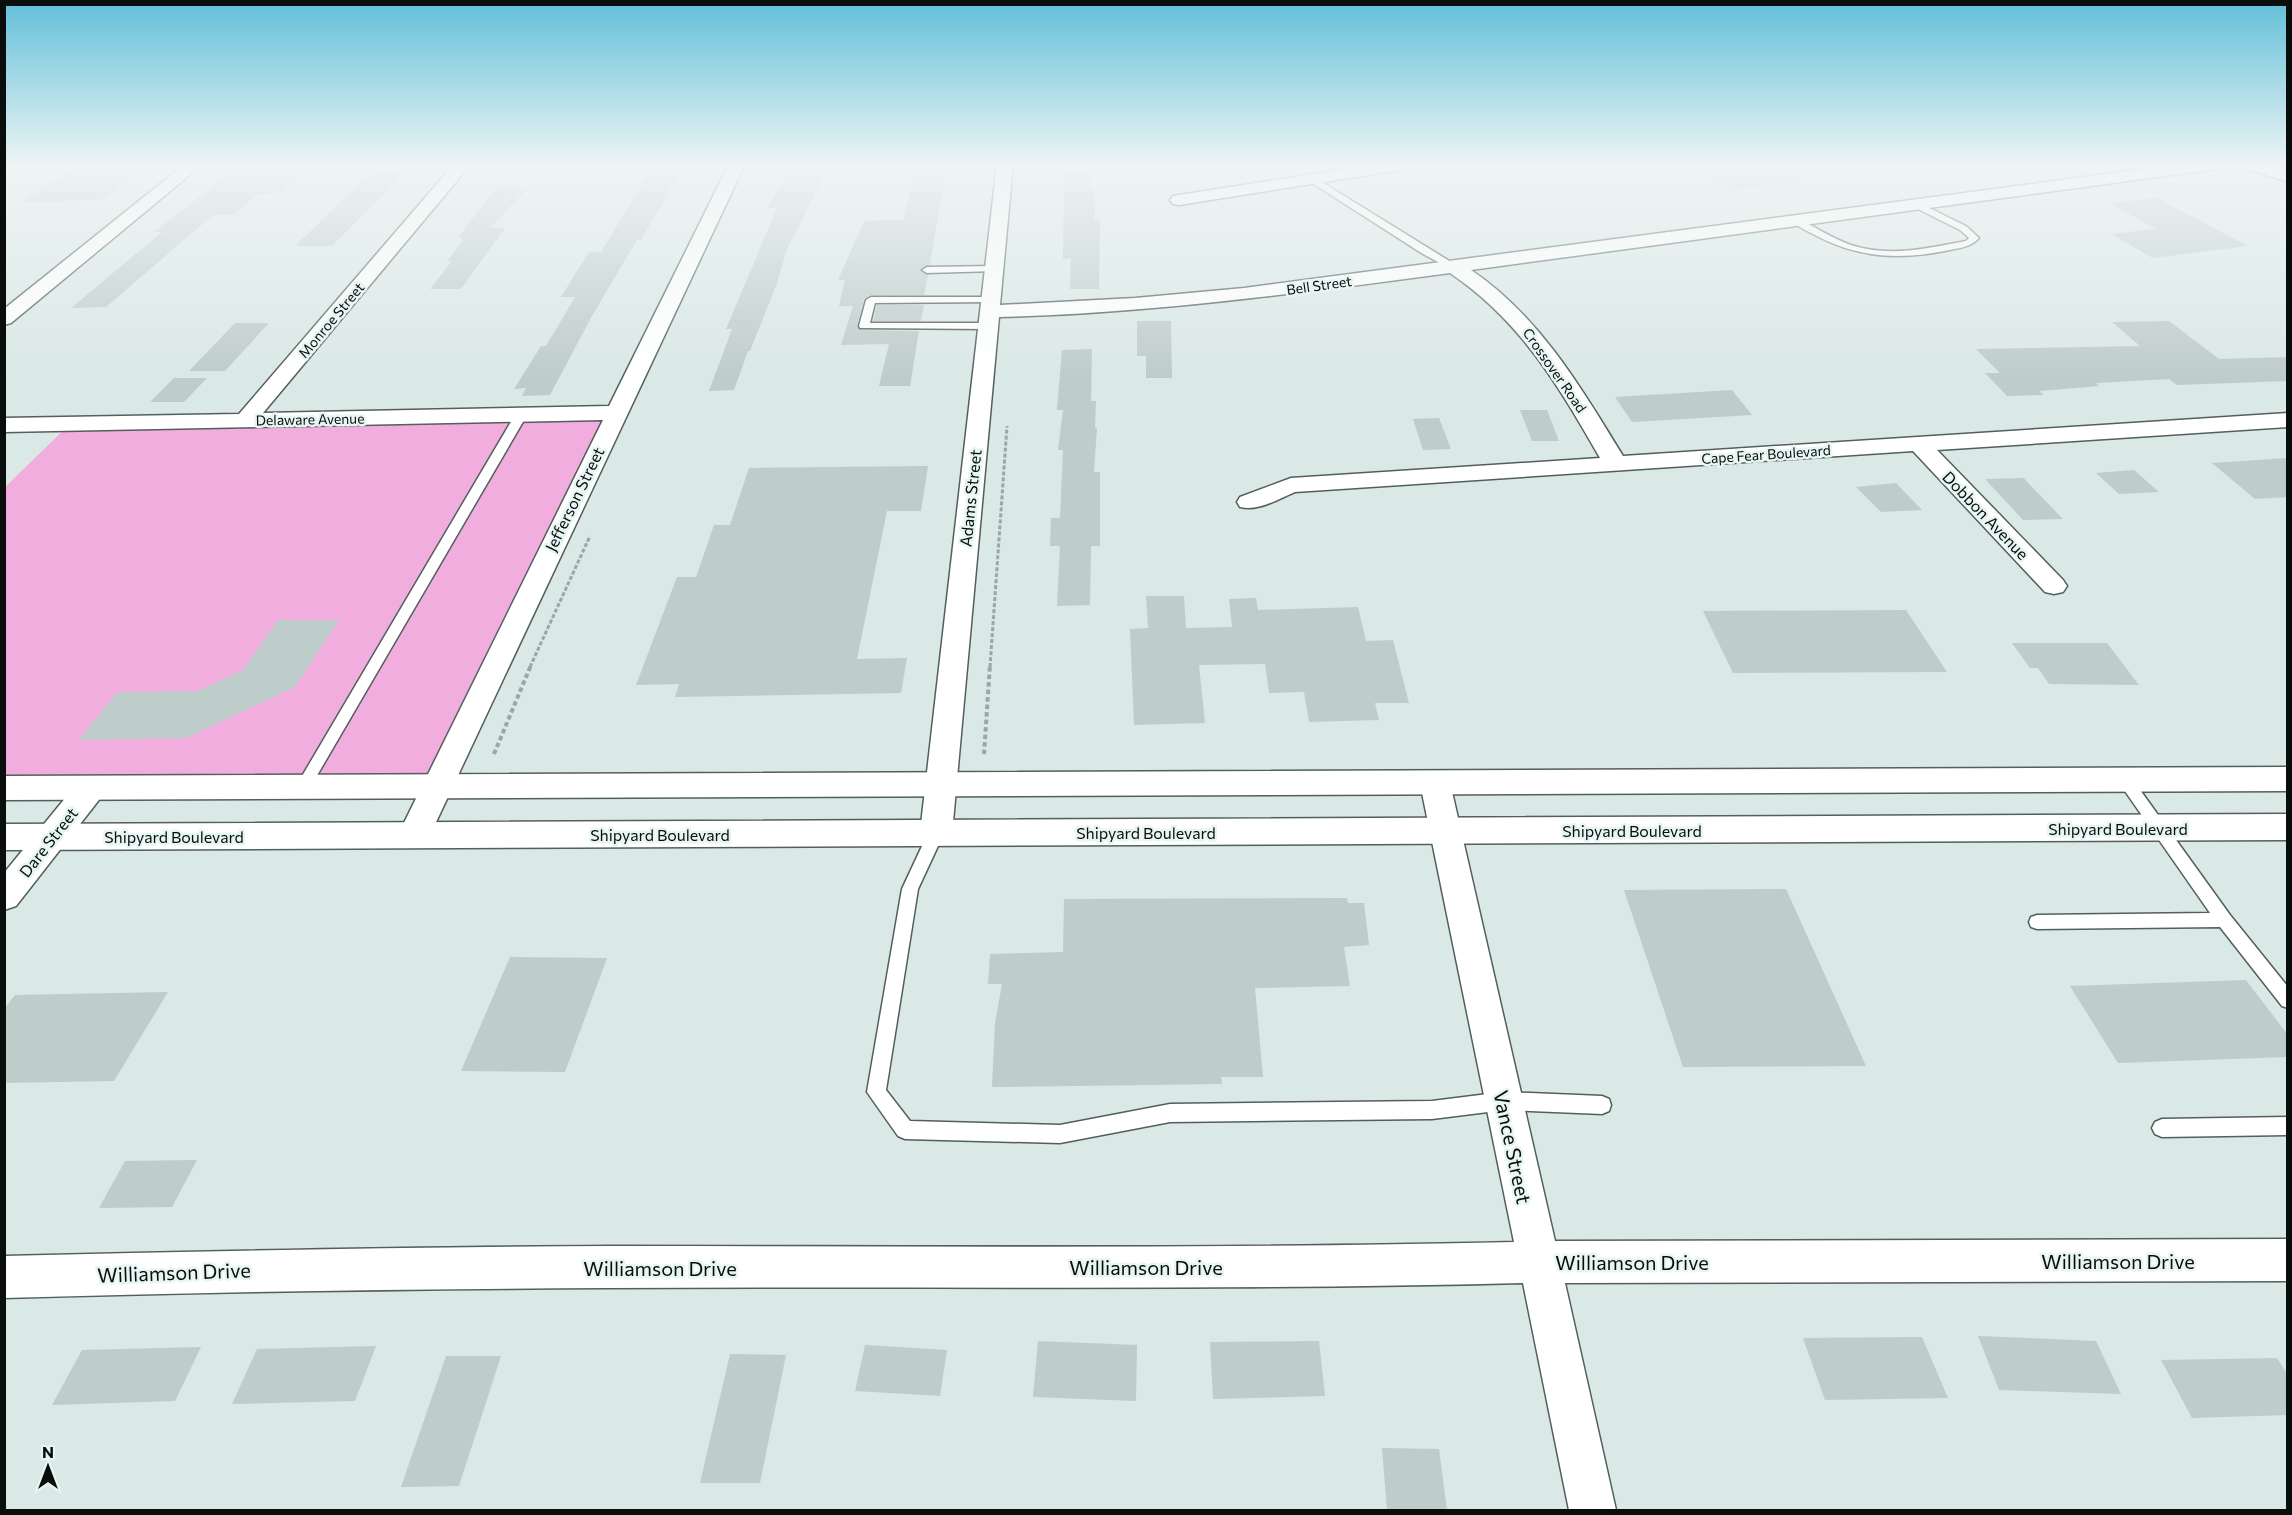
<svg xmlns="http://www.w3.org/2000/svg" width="2292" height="1515" viewBox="0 0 2292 1515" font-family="Commissioner,sans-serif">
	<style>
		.green { fill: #f1adde }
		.building { fill: #beccca }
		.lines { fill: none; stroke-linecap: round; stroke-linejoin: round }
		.service-casing { stroke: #535f5d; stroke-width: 3 }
		.minor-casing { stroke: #535f5d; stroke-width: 3 }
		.secondary-casing { stroke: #535f5d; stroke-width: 3 }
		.trunk-casing { stroke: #535f5d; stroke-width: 3 }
		.path-far1 { stroke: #9ba6a5; stroke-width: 3; stroke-dasharray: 4 2; stroke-linecap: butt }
		.path { stroke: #9ba6a5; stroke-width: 4; stroke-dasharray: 4.5 3; stroke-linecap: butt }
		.service { fill: #fff; fill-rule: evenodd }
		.minor { fill: #fff; fill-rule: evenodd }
		.secondary { fill: #fff; fill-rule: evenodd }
		.trunk { fill: #fff; fill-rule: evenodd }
		.labels { text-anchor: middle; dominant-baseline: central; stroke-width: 5; stroke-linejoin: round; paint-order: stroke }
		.far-street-label { font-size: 14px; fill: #090d0c; stroke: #e7f5f3 }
		.street-label { font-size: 16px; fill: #090d0c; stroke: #e7f5f3 }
		.near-street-label { font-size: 20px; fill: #090d0c; stroke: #e7f5f3 }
	</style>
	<rect width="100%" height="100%" fill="#dae8e6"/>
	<path class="green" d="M616 413 437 787 5 789V487L70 424Z"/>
	<path class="building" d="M80 164H149L102 200 21 202Z
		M242 164H311L279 193 257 194 234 215H213L106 307 71 308 162 232H154Z
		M791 164H830L787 249 776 286 750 351H748L734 390 709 391 732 329H726L777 208H768Z
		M917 164H947L930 265 920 269 928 275 924 295H870L864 299 857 325 860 330 919 331 910 386H879L889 344 841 345 853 306H839L845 280H838L864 221 903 220Z
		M1736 164H1818L1819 176 1733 191 1696 170Z
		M653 166H684L641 240H637L592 316 550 395 522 396 526 388 514 389 541 346H546L575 297H561L589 252H601Z
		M406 171 332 246H295L372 172Z
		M1064 173H1090L1089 189H1093L1095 220H1100L1099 289H1070L1071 258 1063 259Z
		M496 188H528L490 228H505L461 289H430L452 261H447L463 241 459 236Z
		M2157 198 2248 246 2153 258 2111 234 2156 229 2110 203Z
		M877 305H924L921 321H873Z
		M1137 321H1171L1172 378H1146V356H1137Z
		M2169 321 2219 359 2288 357V381L2177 385 2169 379 2096 383 2099 386 2039 391 2044 395 2007 396 1985 373H2000L1976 349 2140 346 2112 322Z
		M235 323H269L225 371H189Z
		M1092 349 1091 401H1096L1095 428H1097L1094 472H1100V546H1091L1090 605 1057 606 1060 546H1050L1051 518H1060L1063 450H1058L1063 410H1057L1062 350Z
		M174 378H207L184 402H150Z
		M1732 390 1752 415 1632 422 1615 397Z
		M1520 410H1547L1559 441H1532Z
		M1439 418 1451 449 1423 450 1413 419Z
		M2288 458V497L2255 499 2212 463Z
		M928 466 921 511H887L857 659 907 658 901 693 675 697 679 684 636 685 677 577H696L714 525H730L749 468Z
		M2134 470 2159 492 2119 494 2096 473Z
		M2024 478 2029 484 2063 519 2023 520 1985 479Z
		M1896 483 1922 510 1881 512 1856 487Z
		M1146 596H1184L1186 628 1232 627 1229 599 1256 598 1258 610 1358 607 1366 641 1393 640 1409 703H1375L1379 720 1309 722 1304 692 1269 693 1265 664 1199 665 1205 723 1134 725 1130 629 1148 628Z
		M1906 610 1947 672 1733 673 1703 611Z
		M278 620H339L295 687 186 738 79 740 117 692 197 691 243 670Z
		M2012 643H2107L2139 685 2049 684 2038 668H2030Z
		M1786 889 1866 1066 1683 1067 1624 890Z
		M1347 898 1348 903H1364L1369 945 1344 947 1350 986 1255 988 1263 1077H1221L1222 1084 992 1087 995 1023 1002 984H988L990 954 1063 952 1064 899Z
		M510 957 607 958 565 1072 461 1071Z
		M2246 980 2288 1035V1057L2118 1063 2070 986Z
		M168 992 114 1081 4 1083V1009L15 995Z
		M197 1160 172 1207 99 1208 125 1161Z
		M1978 1336 2096 1341 2121 1394 1999 1390Z
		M1922 1337 1948 1398 1825 1400 1803 1338Z
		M1038 1341 1137 1345 1136 1401 1033 1397Z
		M1319 1341 1325 1396 1213 1399 1210 1342Z
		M865 1345 947 1350 940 1396 855 1391Z
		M376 1346 355 1401 232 1404 257 1349Z
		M201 1347 175 1401 52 1405 82 1350Z
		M730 1354 786 1355 760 1483H700Z
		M446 1356H501L459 1486 401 1487Z
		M2277 1358 2288 1375V1415L2192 1418 2161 1360Z
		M1382 1448 1439 1449 1447 1510H1387Z"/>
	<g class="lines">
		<defs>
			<path id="service" d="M1312 176 1459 267 1451 269 1423 254 1309 181V177Z
				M1917 202 1966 226 1979 238C1970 248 1958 248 1945 251 1899 260 1857 258 1815 235 1807 231 1798 227 1792 221L1799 219C1817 228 1835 240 1854 246 1891 257 1929 248 1966 241L1969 238 1960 230 1914 207 1913 205Z
				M994 266 999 269 997 271 927 273 922 270 927 267Z
				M871 297H991L996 300 994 302 875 303 870 323H988L993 326 988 329 860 328 859 326 866 300Z
				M521 412 527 415 308 791H298L295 787 298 783 515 415Z
				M2125 774 2130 776 2230 915 2288 987V1008L2282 1006 2220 927 2037 929 2031 927 2029 922 2031 917 2037 915 2210 913 2120 784 2117 780 2120 776Z
				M936 827 942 829 944 833 918 889 886 1090 910 1121 1060 1125 1170 1104 1432 1101 1504 1092 1602 1096 1609 1099 1611 1105 1609 1111 1602 1114 1504 1110 1432 1119 1170 1122 1060 1143 905 1139 898 1136 867 1092 902 889 930 829Z
				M2288 1117V1135L2162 1137 2155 1134 2152 1128 2155 1122 2162 1119Z"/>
			<path id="minor" d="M185 164H203L11 323 4 325V309Z
				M454 164H471L263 413 609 406 729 164H745L430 835 425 844 414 847 403 844 398 835 603 420 4 432V418L239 414Z
				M997 164H1013L1000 305 1135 298 1244 288 2183 164H2225L2223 168 2217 169 1471 270C1539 316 1581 387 1623 456L2288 413V427L1937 450 2063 580 2067 586 2063 592 2054 594 2045 592 1913 451 1295 492C1278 499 1258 512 1240 507L1237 502 1240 497 1291 478 1600 458C1558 385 1521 321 1450 273 1300 293 1151 313 999 317L952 833 947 842 936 845 925 842 920 833Z
				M1377 164H1414L1406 169 1179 205 1173 204 1170 200 1173 196 1179 195Z
				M1435 772 1446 775 1450 783 1555 1241 2288 1239V1281L1565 1283 1616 1510H1569L1523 1283C1218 1291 912 1286 607 1288 406 1289 205 1292 4 1298V1256C207 1251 409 1247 611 1246 912 1246 1213 1249 1514 1242L1420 783 1424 775Z
				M91 777 102 780 106 788 102 796 16 906 4 910V873L80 780Z"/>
			<path id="secondary" d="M2288 767V791L4 800V776Z
				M2288 814V840L4 850V824Z"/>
			<path id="trunk" d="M2242 164H2267L2288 171V182L2245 168Z"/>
		</defs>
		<use href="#service" class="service-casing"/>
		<use href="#minor" class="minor-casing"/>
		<use href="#secondary" class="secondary-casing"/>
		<use href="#trunk" class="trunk-casing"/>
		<path class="path-far1" d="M530 667 590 536
			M990 667 1007 426"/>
		<path class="path" d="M494 754 531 665
			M984 754 990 665"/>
		<use href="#service" class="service"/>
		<use href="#minor" class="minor"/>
		<use href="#secondary" class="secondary"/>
		<use href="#trunk" class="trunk"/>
	</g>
	<linearGradient id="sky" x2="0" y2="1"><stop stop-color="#62bfd9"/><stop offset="0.44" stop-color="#eef5f4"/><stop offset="1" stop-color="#eef5f4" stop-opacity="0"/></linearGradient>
	<rect width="2292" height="376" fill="url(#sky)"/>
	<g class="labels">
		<g class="far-street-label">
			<text transform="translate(1319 285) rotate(-8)">Bell Street</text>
			<text transform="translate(331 320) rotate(-50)">Monroe Street</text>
			<text transform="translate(1555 370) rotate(55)">Crossover Road</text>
			<text transform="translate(310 419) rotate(-1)">Delaware Avenue</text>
			<text transform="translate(1766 454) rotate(-4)">Cape Fear Boulevard</text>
		</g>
		<g class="street-label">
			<text transform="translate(970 498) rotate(-84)">Adams Street</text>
			<text transform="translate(574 499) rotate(-64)">Jefferson Street</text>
			<text transform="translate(1986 515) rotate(46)">Dobbon Avenue</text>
			<text x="2118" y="828">Shipyard Boulevard</text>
			<text x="1632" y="830">Shipyard Boulevard</text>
			<text x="1146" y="832">Shipyard Boulevard</text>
			<text x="660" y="834">Shipyard Boulevard</text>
			<text x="174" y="836">Shipyard Boulevard</text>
			<text transform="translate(48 842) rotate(-52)">Dare Street</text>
		</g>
		<g class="near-street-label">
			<text transform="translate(1513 1147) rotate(78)">Vance Street</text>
			<text x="2118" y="1261">Williamson Drive</text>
			<text x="1632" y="1262">Williamson Drive</text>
			<text x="1146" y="1267">Williamson Drive</text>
			<text x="660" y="1268">Williamson Drive</text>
			<text transform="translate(174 1272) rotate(-2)">Williamson Drive</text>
		</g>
	</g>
	<rect width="2292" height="1515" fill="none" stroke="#090d0c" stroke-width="12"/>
	<g transform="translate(48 1467)" stroke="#e7f5f3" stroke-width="4.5" paint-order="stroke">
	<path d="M0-4.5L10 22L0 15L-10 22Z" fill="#090d0c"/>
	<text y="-9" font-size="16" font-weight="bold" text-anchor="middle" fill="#090d0c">N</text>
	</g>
</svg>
